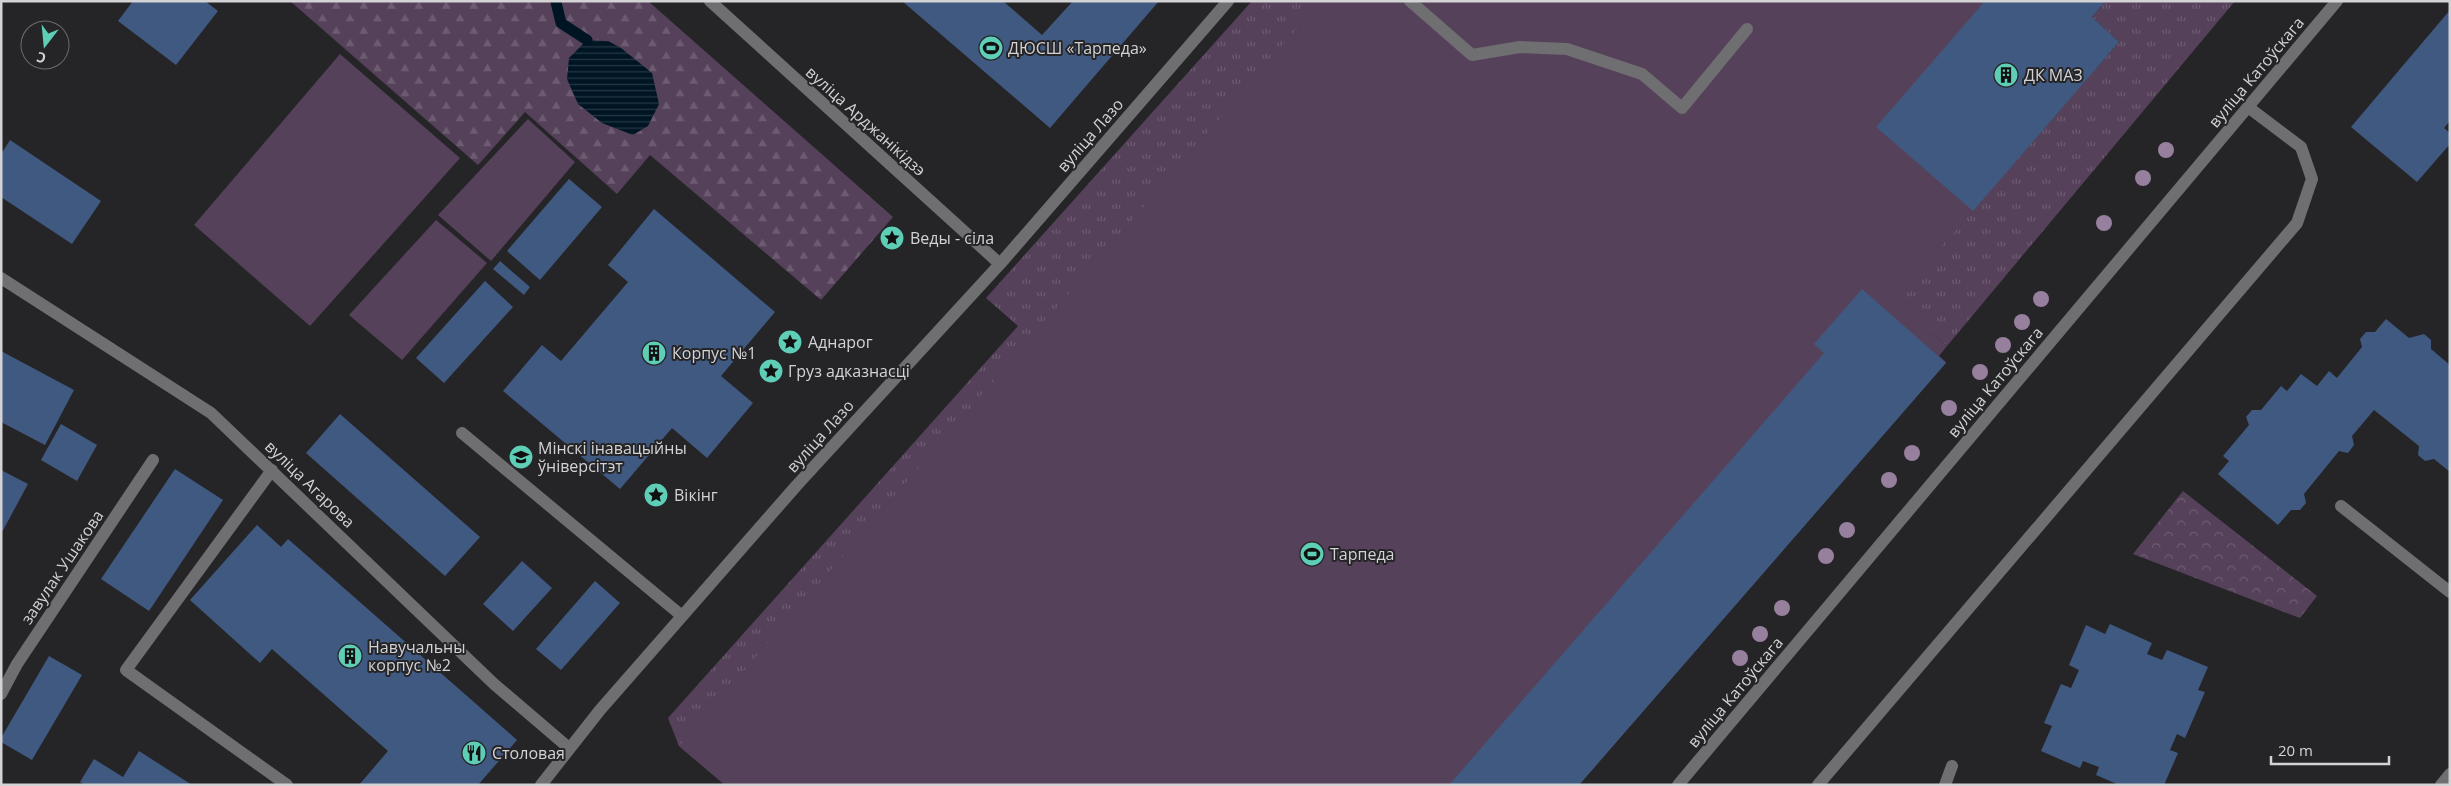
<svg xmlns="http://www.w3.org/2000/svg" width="2451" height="786" viewBox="0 0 2451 786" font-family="'Open Sans',sans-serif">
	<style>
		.grass { fill: url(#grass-tufts) }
		.forest { fill: url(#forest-firs) }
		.park { fill: url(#park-crowns) }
		.pitch { fill: #56415a }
		.water { fill: url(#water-rules) }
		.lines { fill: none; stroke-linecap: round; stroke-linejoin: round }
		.stream { stroke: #001524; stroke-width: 11 }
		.building { fill: #405981 }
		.minor { stroke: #6f6e70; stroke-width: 12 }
		.tree { fill: #97809d }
		.labels { text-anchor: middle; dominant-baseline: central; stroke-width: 4; stroke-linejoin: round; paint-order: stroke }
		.poi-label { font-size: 16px; fill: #d3d3d5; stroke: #252528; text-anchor: start }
		.street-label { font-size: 16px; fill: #d3d3d5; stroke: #252528 }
	</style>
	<defs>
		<pattern id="grass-tufts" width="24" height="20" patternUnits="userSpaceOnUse" patternTransform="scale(1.25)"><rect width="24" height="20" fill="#56415a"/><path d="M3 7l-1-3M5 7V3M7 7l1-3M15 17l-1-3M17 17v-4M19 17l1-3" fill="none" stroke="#6d5c71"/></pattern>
		<pattern id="forest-firs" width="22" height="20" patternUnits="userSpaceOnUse" patternTransform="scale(1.25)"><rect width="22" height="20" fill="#56415a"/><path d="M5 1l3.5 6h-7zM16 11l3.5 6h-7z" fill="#6d5c71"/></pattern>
		<pattern id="park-crowns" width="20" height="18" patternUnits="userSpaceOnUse" patternTransform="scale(1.25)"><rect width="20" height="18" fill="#56415a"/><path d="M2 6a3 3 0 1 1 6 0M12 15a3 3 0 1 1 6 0" fill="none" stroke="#6d5c71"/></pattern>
		<pattern id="water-rules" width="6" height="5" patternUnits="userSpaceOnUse" patternTransform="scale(1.25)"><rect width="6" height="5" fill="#001524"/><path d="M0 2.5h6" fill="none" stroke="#243643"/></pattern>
	</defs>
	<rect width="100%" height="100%" fill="#252528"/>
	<path class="grass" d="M1252 1H1346L725 785 679 746 668 718 1018 326 986 298Z
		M2106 1H2235L1947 346 1893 299 2119 42 2092 17Z"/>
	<path class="forest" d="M290 1H648L893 217 821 300 650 155 617 194 525 112 478 165Z"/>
	<path class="park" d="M2183 491 2317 596 2300 618 2133 554Z"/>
	<path class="pitch" d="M1321 1H1985L1973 211 1894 299 1947 346 1939 356 1946 362 1579 785H725L679 746Z
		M340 54 460 158 310 326 194 225Z
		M528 119 575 162 491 261 438 215Z
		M436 220 487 263 402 360 349 315Z"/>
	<path class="water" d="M587 40 608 41 621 48 652 73 659 104 648 126 633 135 602 123 578 104 567 79 569 58Z"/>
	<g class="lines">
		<path class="stream" d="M556 2 561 23 587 40"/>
	</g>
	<path class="building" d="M133 1H205L218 11 176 65 118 21Z
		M902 1H1003L1042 35 1073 1H1159L1050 128Z
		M1985 1H2106L2092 17 2119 42 1973 211 1876 127Z
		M2450 10V121L2444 128 2450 133V144L2417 182 2351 127Z
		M10 140 101 201 72 244 1 197V154Z
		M569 179 602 207 540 280 507 251Z
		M654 209 775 312 721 376 753 403 707 458 672 428 620 489 503 391 542 345 561 361 628 282 608 265Z
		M500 261 530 287 524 295 493 269Z
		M485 281 513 307 444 383 416 358Z
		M1862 289 1946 363 1579 785H1449L1824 353 1814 344Z
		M2386 319 2409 338 2424 334 2431 340V349L2450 365V472L2434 459 2425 461 2418 455 2419 446 2374 410 2352 436 2354 445 2348 453 2339 451 2304 494 2306 503 2300 510H2291L2278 525 2218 474 2229 461 2223 456 2249 425 2246 417 2252 410H2261L2281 386 2287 391 2301 374 2317 386 2329 371 2337 378 2362 347 2360 339 2366 332H2375Z
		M1 351 74 390 45 445 1 422Z
		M340 414 480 537 445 576 306 453Z
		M61 424 97 445 77 481 41 460Z
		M175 469 223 500 149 611 101 579Z
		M1 470 28 484 1 534Z
		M257 525 281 547 288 539 517 740 478 785H359L388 751 272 649 260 663 190 600Z
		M522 561 552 588 513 631 483 604Z
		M595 581 620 603 561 670 536 649Z
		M2110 624 2152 643 2147 654 2162 660 2167 650 2208 667 2198 690 2205 692 2185 738 2177 734 2170 750 2178 753 2164 785H2119L2096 775 2099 767 2083 761 2080 768 2041 751 2052 726 2044 723 2061 684 2071 688 2079 670 2069 665 2086 625 2105 634Z
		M49 656 82 675 32 760 1 742V738Z
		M139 751 192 785H85L80 782 94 759 123 777Z"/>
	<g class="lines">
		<path class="minor" d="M710 1 1000 264
			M1410 1 1472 55 1520 47 1567 49 1642 74 1682 108 1747 29
			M1 278 211 413 494 684 569 748
			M462 433 682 616
			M272 470 126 670 287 785
			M2341 506 2450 592
			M1 694 17 664 153 460
			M541 785 600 710 797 485 1000 264 1228 1
			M1678 785 2337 1
			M1818 785 2297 223 2312 179 2301 147 2248 107
			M1945 785 1952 766
			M2441 785 2450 774"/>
	</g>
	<g class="tree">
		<circle cx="2166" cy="150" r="8"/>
		<circle cx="2143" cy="178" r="8"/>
		<circle cx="2104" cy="223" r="8"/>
		<circle cx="2041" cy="299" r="8"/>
		<circle cx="2022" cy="322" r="8"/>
		<circle cx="2003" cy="345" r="8"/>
		<circle cx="1980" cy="372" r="8"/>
		<circle cx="1949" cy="408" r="8"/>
		<circle cx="1912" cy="453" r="8"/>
		<circle cx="1889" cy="480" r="8"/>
		<circle cx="1847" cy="530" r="8"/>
		<circle cx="1826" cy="556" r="8"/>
		<circle cx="1782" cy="608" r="8"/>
		<circle cx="1760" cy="634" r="8"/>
		<circle cx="1740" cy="658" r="8"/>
	</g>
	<defs>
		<symbol id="stadium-disc" viewBox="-11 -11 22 22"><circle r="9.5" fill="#5eceb7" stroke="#252528"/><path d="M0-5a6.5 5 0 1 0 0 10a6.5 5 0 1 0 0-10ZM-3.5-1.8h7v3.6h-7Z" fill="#111"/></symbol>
		<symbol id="building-disc" viewBox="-11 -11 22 22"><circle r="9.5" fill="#5eceb7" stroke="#252528"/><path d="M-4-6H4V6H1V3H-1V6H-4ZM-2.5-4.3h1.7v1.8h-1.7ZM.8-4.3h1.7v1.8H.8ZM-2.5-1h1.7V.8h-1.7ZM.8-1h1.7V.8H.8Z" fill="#111"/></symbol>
		<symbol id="sight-disc" viewBox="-11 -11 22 22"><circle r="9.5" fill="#5eceb7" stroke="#252528"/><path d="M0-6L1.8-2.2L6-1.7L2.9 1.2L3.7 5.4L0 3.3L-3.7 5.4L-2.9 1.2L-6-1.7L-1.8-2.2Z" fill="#111"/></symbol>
		<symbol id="university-disc" viewBox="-11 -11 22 22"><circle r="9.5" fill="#5eceb7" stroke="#252528"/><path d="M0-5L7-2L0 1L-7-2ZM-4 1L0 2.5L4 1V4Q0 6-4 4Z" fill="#111"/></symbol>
		<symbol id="restaurant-disc" viewBox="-11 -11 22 22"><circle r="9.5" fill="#5eceb7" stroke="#252528"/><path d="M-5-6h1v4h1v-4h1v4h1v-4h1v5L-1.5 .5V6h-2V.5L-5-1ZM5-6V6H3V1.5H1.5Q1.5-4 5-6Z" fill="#111"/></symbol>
	</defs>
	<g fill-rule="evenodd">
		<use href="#stadium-disc" x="977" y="34" width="28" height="28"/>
		<use href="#building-disc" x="1992" y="61" width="28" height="28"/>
		<use href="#sight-disc" x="878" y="224" width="28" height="28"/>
		<use href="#sight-disc" x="776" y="328" width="28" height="28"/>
		<use href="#building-disc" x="640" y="339" width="28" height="28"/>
		<use href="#sight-disc" x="757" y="357" width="28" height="28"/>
		<use href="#university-disc" x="507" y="443" width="28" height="28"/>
		<use href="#sight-disc" x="642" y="481" width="28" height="28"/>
		<use href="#stadium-disc" x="1298" y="540" width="28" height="28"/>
		<use href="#building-disc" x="336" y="642" width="28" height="28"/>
		<use href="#restaurant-disc" x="460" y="739" width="28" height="28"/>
	</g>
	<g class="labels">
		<g class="poi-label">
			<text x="1008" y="48">ДЮСШ «Тарпеда»</text>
			<text x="2024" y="75">ДК МАЗ</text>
			<text x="910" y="238">Веды - сіла</text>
			<text x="808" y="342">Аднарог</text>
			<text x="672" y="353">Корпус №1</text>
			<text x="788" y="371">Груз адказнасці</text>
			<text x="538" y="448">Мінскі інавацыйны<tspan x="538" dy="18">ўніверсітэт</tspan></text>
			<text x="674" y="495">Вікінг</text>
			<text x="1330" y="554">Тарпеда</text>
			<text x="368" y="647">Навучальны<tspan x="368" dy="18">корпус №2</tspan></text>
			<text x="492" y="753">Столовая</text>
		</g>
		<g class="street-label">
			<text transform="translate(2256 72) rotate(-50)">вуліца Катоўскага</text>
			<text transform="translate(866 121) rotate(42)">вуліца Арджанікідзэ</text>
			<text transform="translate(1090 135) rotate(-49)">вуліца Лазо</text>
			<text transform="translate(1995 382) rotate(-50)">вуліца Катоўскага</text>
			<text transform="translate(820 436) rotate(-48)">вуліца Лазо</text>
			<text transform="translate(310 484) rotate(44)">вуліца Агарова</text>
			<text transform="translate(62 567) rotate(-56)">завулак Ушакова</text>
			<text transform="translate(1735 692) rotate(-50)">вуліца Катоўскага</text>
		</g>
	</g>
	<rect width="2451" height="786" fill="none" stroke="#d3d3d5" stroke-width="5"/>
	<g transform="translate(45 45) rotate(196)"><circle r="24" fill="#252528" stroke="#6b6b6d"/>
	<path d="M0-4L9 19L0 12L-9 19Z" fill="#5eceb7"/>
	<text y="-8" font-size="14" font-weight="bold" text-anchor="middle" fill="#d3d3d5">С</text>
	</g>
	<path d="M2271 756v8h118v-8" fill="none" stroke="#d3d3d5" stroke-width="2.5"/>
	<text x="2278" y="756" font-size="15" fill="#d3d3d5" stroke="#252528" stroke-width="4" paint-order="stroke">20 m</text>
</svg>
